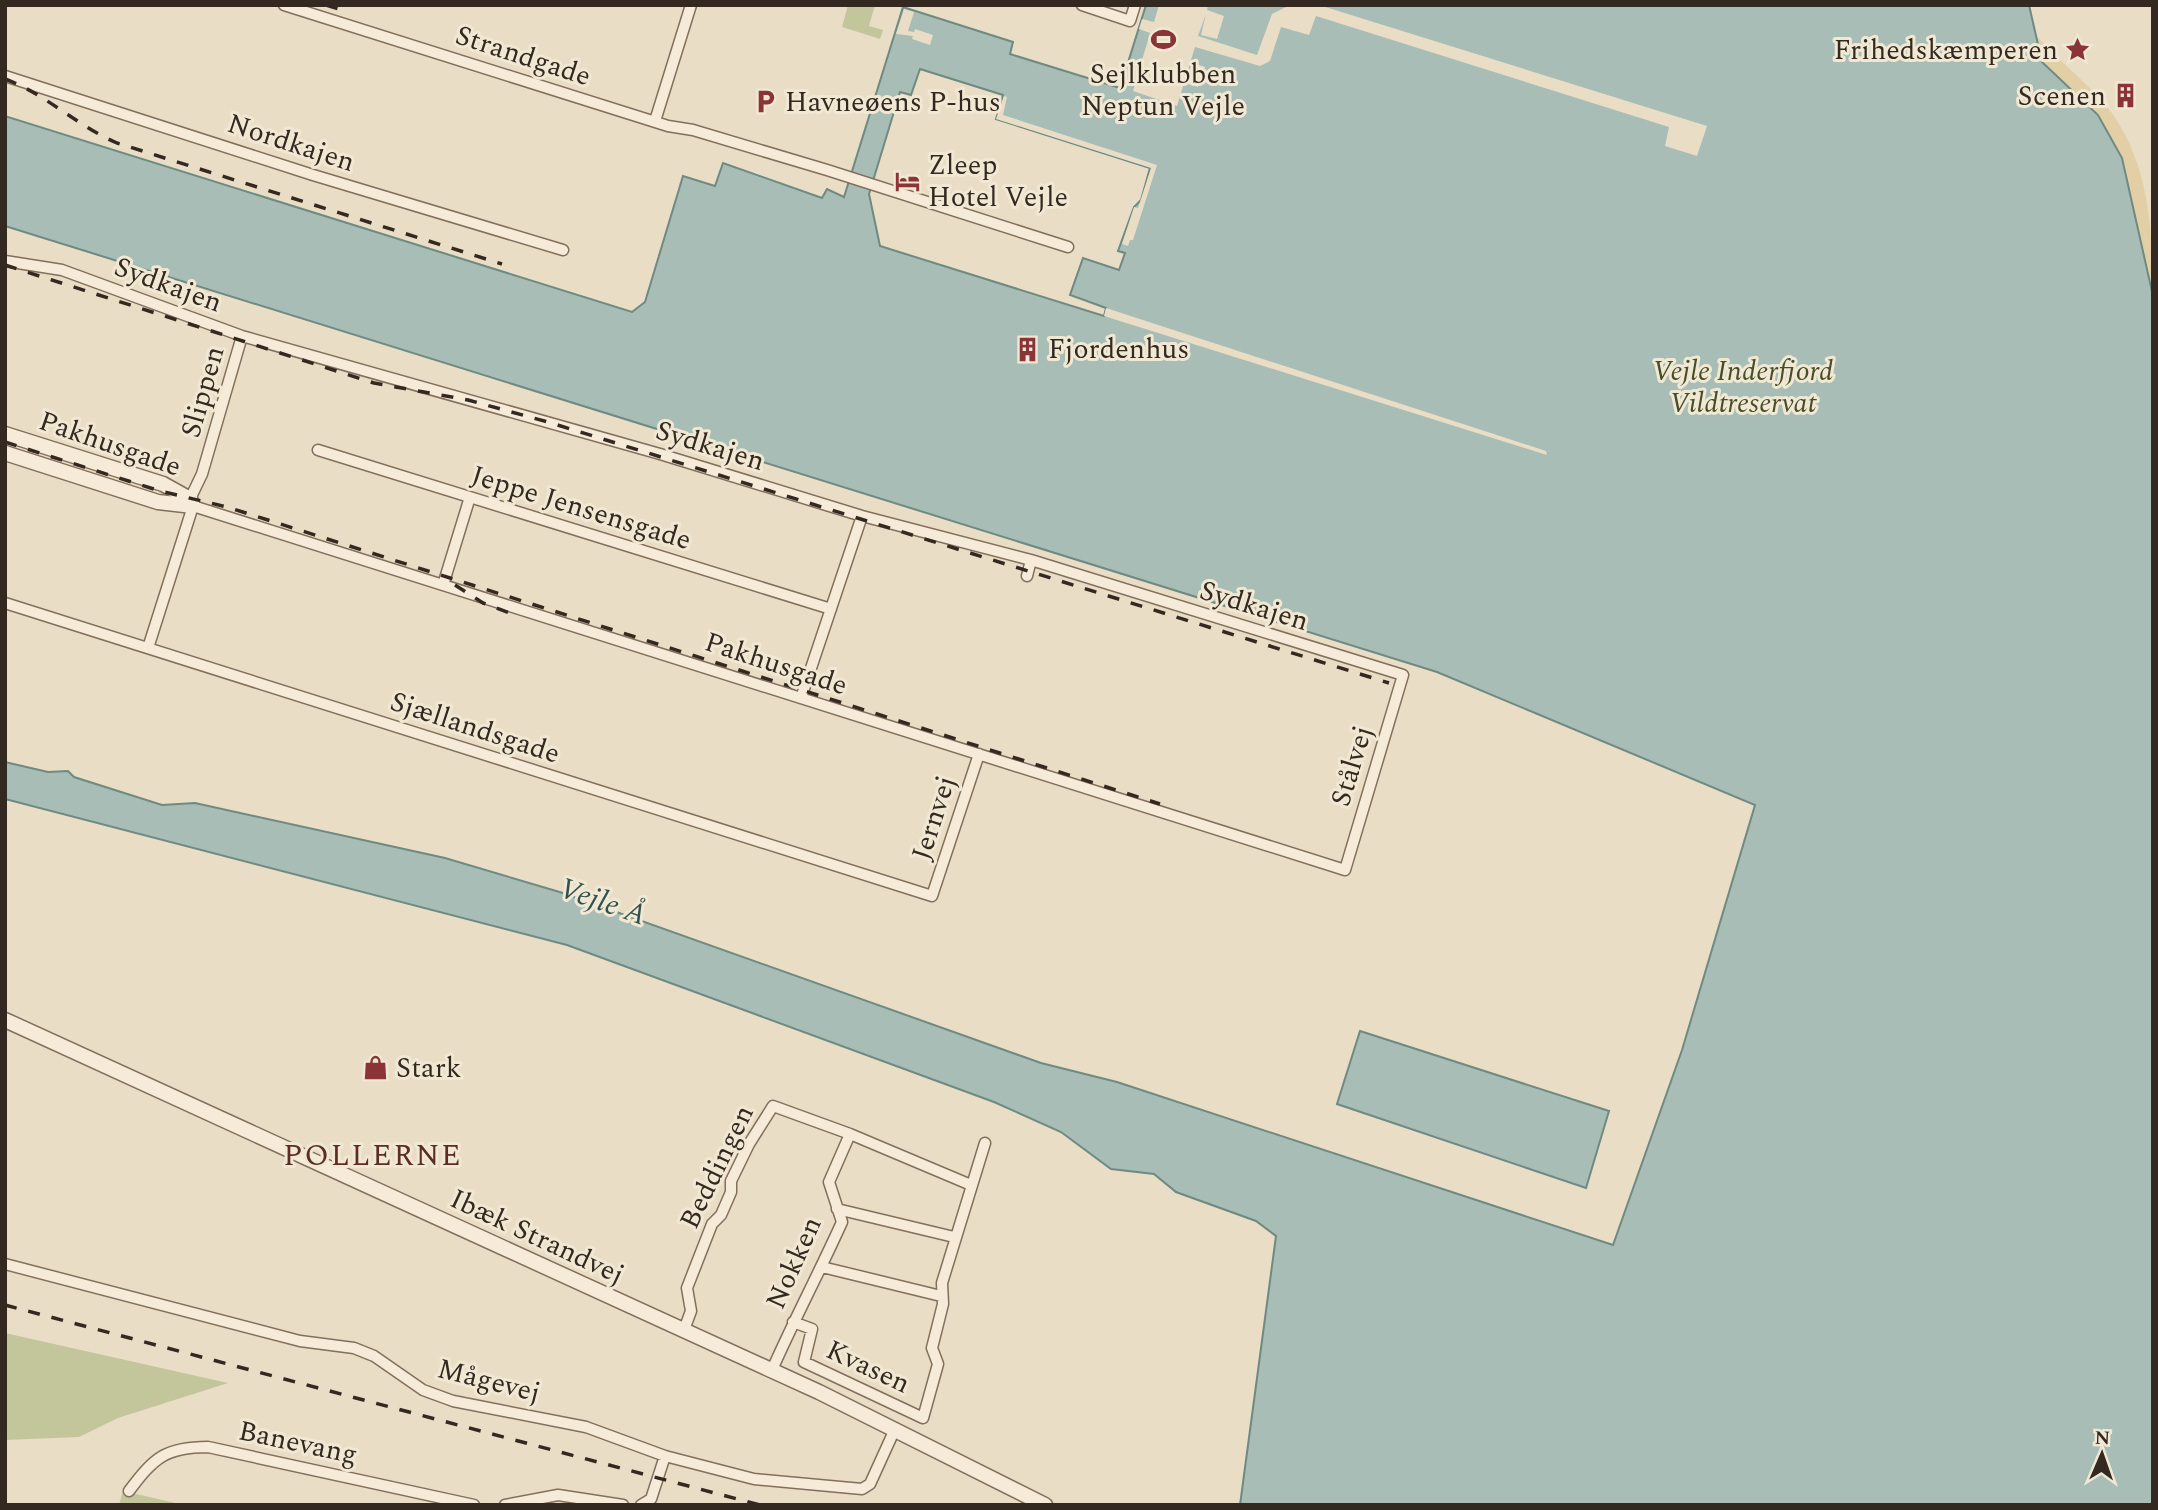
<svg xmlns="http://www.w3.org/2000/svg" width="2158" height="1510" viewBox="0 0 2158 1510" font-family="Spectral,serif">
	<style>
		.green { fill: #c3c69b }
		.sand { fill: #e2cfa6 }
		.water { fill: #a7bdb5; stroke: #6e8a82; stroke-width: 2; fill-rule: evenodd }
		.pier { fill: #e9ddc6 }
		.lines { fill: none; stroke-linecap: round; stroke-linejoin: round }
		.minor-casing { stroke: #826f5d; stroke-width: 13 }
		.tertiary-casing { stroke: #826f5d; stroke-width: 17 }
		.minor { stroke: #f5ebd8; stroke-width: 10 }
		.tertiary { stroke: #f5ebd8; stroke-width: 14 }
		.rail { stroke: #342920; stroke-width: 3.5; stroke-dasharray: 12 12; stroke-linecap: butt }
		.labels { text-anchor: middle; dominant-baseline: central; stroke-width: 6; stroke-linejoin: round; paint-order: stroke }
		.poi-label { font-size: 28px; fill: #342920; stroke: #f1e8d4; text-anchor: start }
		.street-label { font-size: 28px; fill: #342920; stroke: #f1e8d4 }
		.park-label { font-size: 28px; font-style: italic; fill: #464e29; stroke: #f1e8d4 }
		.water-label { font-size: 30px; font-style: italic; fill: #31524e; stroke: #f1e8d4 }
		.neighbourhood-label { font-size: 30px; letter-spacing: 2px; fill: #5c2d24; stroke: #f1e8d4 }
	</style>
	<rect width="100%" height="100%" fill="#e9ddc6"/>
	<path class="green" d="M848 5H875L869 26 883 30 880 39 842 27Z
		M5 1333 228 1383 118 1418 79 1437 5 1440Z
		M123 1491 184 1505H119Z"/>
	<path class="sand" d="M2034 33C2055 58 2081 77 2102 101 2149 154 2153 229 2153 296L2122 158 2097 115 2042 62Z"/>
	<path class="water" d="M1146 5H2029L2042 62 2098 115 2122 158 2153 296V1505H1240L1276 1236 1256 1221 1176 1192 1154 1174 1111 1169 1061 1132 994 1102 567 945 5 799V762L48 772 68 771 74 777 162 805 195 803 445 858 563 893 1041 1063 1117 1082 1613 1245 1682 1050 1755 805 1437 672 5 226V116L632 312 645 302 683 176 715 186 723 163 822 198 827 189 844 197 903 7 1013 42 1010 54 1120 88ZM920 69 1003 95 996 119 1150 168 1141 200 1134 207 1118 251 1125 253 1119 270 1083 258 1070 295 1106 308 1104 316 880 246 869 194 900 92 911 95Z
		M1360 1031 1609 1111 1586 1188 1337 1104Z"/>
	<path class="pier" d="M1159 5H1208L1207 10 1224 16 1217 39 1201 35 1206 14 1198 36 1257 55 1272 14 1290 5H1319L1707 126 1697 156 1665 146 1669 127 1316 16 1309 35 1281 27 1270 61 1260 66 1195 47 1177 106 1133 91 1150 33 1139 29 1142 19 1154 22Z
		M904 9 914 12 908 31 914 32 915 29 933 35 930 45 912 39 913 36 896 34Z
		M1193 63 1205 67 1198 87 1186 83Z
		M1004 96 1007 97 1003 115 1157 165 1133 240H1130L1128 246 1122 244 1134 207 1138 208 1151 168 996 119Z
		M1106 308 1546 451 1547 455 1104 316Z"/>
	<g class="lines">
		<defs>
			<path id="minor" d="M284 5 668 126 693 130 827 170 1068 247
				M1082 5 1130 21 1135 5
				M5 76 313 175 563 250
				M655 121 691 5
				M5 261 62 270 242 336 660 454 862 516 1031 560 1403 675 1345 870 193 506 148 648
				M318 450 831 609
				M190 499 202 474 242 336
				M1027 576 1031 560
				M443 585 470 497
				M5 603 932 896 979 754
				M801 698 862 516
				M837 1209 954 1237
				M5 1264 300 1341 354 1348 374 1356 423 1390 453 1401 586 1427 665 1456 754 1479 862 1489 870 1484 895 1429
				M822 1267 941 1296
				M793 1322 812 1329 804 1362 923 1418 938 1364 932 1348 943 1304 942 1283 985 1143
				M684 1330 691 1311 687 1288 712 1224 721 1215 731 1192V1181L749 1144 773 1106 850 1134 971 1185
				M772 1370C794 1320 819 1273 842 1222L829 1182 850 1134
				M129 1491C154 1458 165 1447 208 1447L474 1505
				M505 1505 558 1495 623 1505
				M641 1505 651 1499 665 1456"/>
			<path id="tertiary" d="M5 434 163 484 190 499 193 506
				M5 453 158 502 193 506
				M5 1020 819 1392 1045 1505"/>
		</defs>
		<use href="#minor" class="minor-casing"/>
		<use href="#tertiary" class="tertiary-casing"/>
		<use href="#minor" class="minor"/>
		<use href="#tertiary" class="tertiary"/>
		<path class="rail" d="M326 5 339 9
			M5 79C46 94 77 126 117 143L502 264
			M5 265 374 383 468 400 548 422 1389 683
			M5 442 160 491 227 507 1160 804
			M455 585 483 603 512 614
			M5 1305 760 1505"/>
	</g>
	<defs>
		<symbol id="stadium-bare" viewBox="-9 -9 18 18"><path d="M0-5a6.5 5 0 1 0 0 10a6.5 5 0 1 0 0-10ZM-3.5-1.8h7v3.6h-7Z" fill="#8a3438" stroke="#f1e8d4" stroke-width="2.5" paint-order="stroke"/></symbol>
		<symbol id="sight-bare" viewBox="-9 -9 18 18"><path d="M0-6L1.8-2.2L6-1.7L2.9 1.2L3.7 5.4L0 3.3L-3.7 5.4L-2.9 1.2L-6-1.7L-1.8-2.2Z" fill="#8a3438" stroke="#f1e8d4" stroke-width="2.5" paint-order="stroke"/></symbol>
		<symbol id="building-bare" viewBox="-9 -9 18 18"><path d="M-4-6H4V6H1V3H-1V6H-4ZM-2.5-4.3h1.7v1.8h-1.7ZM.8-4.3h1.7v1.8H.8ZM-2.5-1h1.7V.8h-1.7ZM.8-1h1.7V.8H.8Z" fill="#8a3438" stroke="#f1e8d4" stroke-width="2.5" paint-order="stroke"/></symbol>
		<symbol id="parking-bare" viewBox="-9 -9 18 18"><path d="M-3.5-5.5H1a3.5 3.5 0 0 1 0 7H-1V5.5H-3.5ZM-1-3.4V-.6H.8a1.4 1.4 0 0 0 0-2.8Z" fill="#8a3438" stroke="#f1e8d4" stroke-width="2.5" paint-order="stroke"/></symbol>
		<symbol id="hotel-bare" viewBox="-9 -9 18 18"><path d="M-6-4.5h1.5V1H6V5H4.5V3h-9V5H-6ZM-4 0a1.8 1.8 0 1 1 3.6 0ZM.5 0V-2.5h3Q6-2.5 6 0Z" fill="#8a3438" stroke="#f1e8d4" stroke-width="2.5" paint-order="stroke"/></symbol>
		<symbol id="shop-bare" viewBox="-9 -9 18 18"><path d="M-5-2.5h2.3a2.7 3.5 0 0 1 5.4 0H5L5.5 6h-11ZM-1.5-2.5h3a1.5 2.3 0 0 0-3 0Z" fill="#8a3438" stroke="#f1e8d4" stroke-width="2.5" paint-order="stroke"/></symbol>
	</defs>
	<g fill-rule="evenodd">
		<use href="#stadium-bare" x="1146" y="22" width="35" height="35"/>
		<use href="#sight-bare" x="2060" y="32" width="35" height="35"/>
		<use href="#building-bare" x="2108" y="78" width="35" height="35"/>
		<use href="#parking-bare" x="748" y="84" width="35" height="35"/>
		<use href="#hotel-bare" x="890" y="164" width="35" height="35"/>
		<use href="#building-bare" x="1010" y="332" width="35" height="35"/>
		<use href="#shop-bare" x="358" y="1050" width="35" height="35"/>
	</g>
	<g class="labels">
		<g class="poi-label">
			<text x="2058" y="50" text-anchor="end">Frihedskæmperen</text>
			<text x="1163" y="74" text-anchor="middle">Sejlklubben<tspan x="1163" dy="32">Neptun Vejle</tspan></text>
			<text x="2106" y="96" text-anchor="end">Scenen</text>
			<text x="785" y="102">Havneøens P-hus</text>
			<text x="928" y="165">Zleep<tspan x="928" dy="32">Hotel Vejle</tspan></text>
			<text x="1048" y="349">Fjordenhus</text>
			<text x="396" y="1068">Stark</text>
		</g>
		<g class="street-label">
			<text transform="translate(523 56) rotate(18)">Strandgade</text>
			<text transform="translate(291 143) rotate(18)">Nordkajen</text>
			<text transform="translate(168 285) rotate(20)">Sydkajen</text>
			<text transform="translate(203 392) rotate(-74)">Slippen</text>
			<text transform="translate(110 444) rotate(19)">Pakhusgade</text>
			<text transform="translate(710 446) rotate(17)">Sydkajen</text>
			<text transform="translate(581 508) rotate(17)">Jeppe Jensensgade</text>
			<text transform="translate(1254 606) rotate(17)">Sydkajen</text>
			<text transform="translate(776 664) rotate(18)">Pakhusgade</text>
			<text transform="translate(475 728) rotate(18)">Sjællandsgade</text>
			<text transform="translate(1352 766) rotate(-73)">Stålvej</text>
			<text transform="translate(934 818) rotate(-72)">Jernvej</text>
			<text transform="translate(717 1167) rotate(-64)">Beddingen</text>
			<text transform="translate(537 1237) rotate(25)">Ibæk Strandvej</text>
			<text transform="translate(794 1263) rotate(-66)">Nokken</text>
			<text transform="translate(868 1367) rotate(25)">Kvasen</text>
			<text transform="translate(489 1381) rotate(14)">Mågevej</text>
			<text transform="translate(298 1443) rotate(12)">Banevang</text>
		</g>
		<g class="park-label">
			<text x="1743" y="371">Vejle Inderfjord<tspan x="1743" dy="32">Vildtreservat</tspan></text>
		</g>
		<g class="water-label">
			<text transform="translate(603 902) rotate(19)">Vejle Å</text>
		</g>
		<g class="neighbourhood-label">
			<text x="373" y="1156">POLLERNE</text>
		</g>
	</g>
	<rect width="2158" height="1510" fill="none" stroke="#342920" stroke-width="14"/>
	<g transform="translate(2102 1454) rotate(2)" stroke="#f1e8d4" stroke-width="5" paint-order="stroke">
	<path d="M0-5L12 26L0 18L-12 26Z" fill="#342920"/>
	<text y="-10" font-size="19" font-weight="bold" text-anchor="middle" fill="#342920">N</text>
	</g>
</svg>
